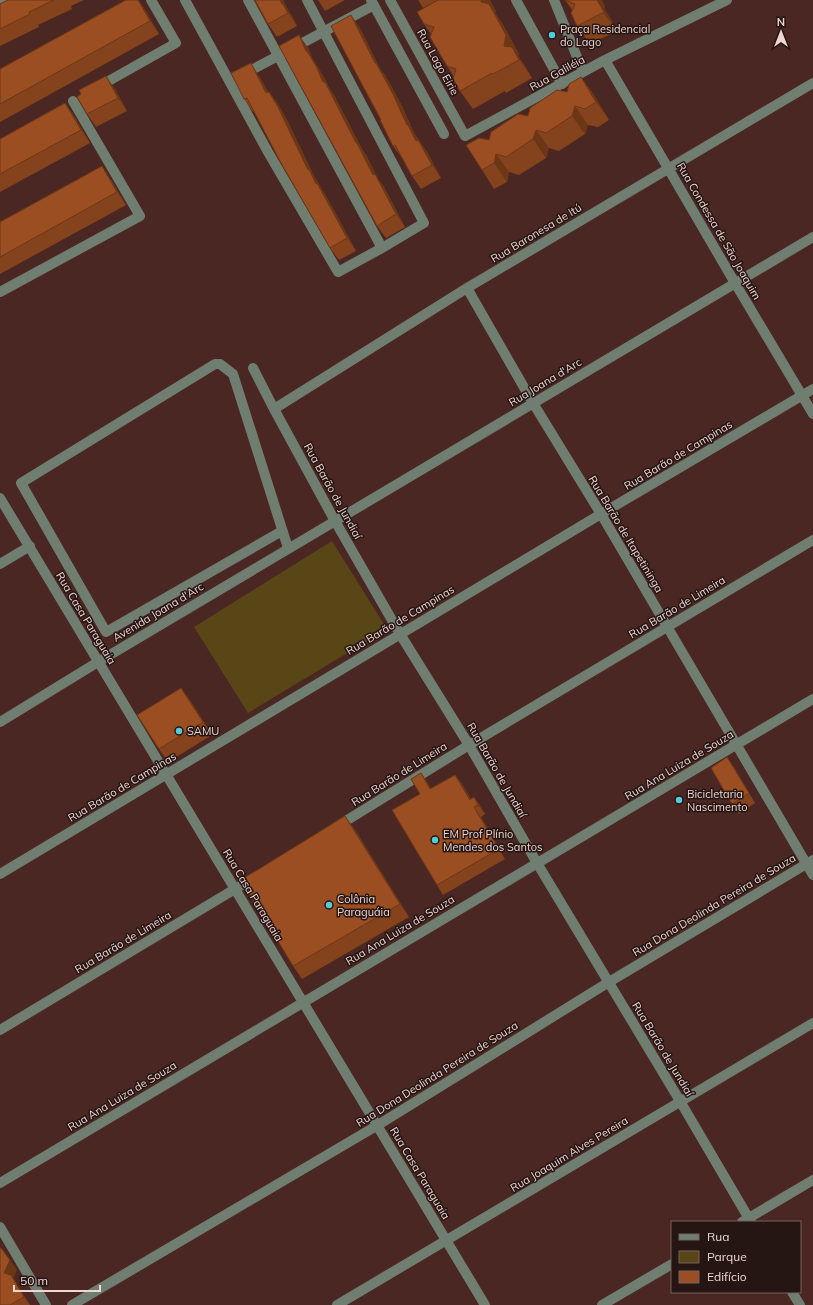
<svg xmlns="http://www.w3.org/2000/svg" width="813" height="1305" viewBox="0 0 813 1305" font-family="Mulish,sans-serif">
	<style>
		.green { fill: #584616 }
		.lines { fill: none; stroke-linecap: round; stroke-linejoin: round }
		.minor { stroke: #707e71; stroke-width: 10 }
		.wall { fill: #84431c }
		.shaded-wall { fill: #6c3717 }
		.building { fill: #9a4e21; stroke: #6c3717 }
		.poi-dot { fill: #53cbdb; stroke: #251513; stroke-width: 1.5 }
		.labels { text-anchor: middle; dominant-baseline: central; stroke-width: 3; stroke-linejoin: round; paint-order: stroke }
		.poi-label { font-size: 11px; fill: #eed6d2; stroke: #251513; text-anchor: start }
		.street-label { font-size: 11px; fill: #eed6d2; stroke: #251513 }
	</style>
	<rect width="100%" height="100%" fill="#4a2722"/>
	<path class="green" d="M332 541 387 629 248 713 194 627Z"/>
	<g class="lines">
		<path class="minor" d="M185 0 268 152 338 272 382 248 424 223 307 0
			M248 0 382 248
			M371 0 444 134
			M390 0 465 136 605 60 727 0
			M516 0 562 84
			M554 0 583 72
			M0 3 6 0
			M605 60 735 283 813 414
			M244 74 374 5
			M98 87 176 43 151 0
			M467 288 533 403 601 514 813 875
			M0 292 140 216 73 101
			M253 368 274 409 335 521 400 634 469 745 537 863 680 1101 751 1222
			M274 409 467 288 813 83
			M0 498 485 1305
			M282 531 106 632 21 483 215 364H220L233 374 288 548
			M0 564 30 546
			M0 722 98 662 813 237
			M336 827 469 745 813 540
			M0 874 601 514 813 389
			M0 1030 255 877
			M0 1183 813 699
			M742 1222 813 1180
			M0 1227 46 1305
			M792 1292 800 1305
			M72 1305 378 1125 609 982 813 860
			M337 1305 813 1023
			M602 1305 672 1264"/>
	</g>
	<path class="wall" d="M8 0H84L71 6 72 9 38 25 39 27 0 46V4Z
		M126 0H138L144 8 159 34 0 122V69Z
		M254 0H283L288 10 292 16 297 26 277 37 268 24 259 7Z
		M318 0H345L325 11Z
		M418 0H437L436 1 423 8Z
		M565 0 605 6 604 9 610 18 617 31 590 44 577 26 572 10Z
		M496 11 495 13 502 23 519 54 518 56 525 66 532 78 506 93 505 91 473 109 460 91 454 77 447 66 431 34 424 24Z
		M360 28 380 69 385 75 402 106 414 133 427 152 441 178 421 189 412 176 402 158 393 146 381 120Z
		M299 35 308 48 312 58 325 79 329 88 334 95 362 149 366 155 378 179 384 187 405 227 386 238 377 226Z
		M259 76 268 92H269L278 104 287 120 314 176 326 196 356 251 339 260 330 248 254 111 253 112 244 99Z
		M581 77 594 95 609 120 598 127 588 125 585 134 559 151 549 148 546 158 519 175 509 172 507 182 494 189 482 170 489 140 567 92Z
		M115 89 127 111 96 127 87 114Z
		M65 103 74 116 90 143 0 192V139Z
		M110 178 126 205 0 274V222Z
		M181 688 190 700 212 735 168 762 159 749Z
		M734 767 755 803 739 814 732 804Z
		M421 773 431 789 455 775 462 784 471 799 474 797 481 807 485 814 481 817 505 859 443 895 437 885 420 794Z
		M354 828 409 917 302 979 293 966Z
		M17 1270 13 1279 30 1305H0Z"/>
	<path class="shaded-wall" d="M138 0 144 8 159 34 150 21Z
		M280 0H283V1L288 10 292 16 297 26 282 4Z
		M481 0H490L496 11 495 13 502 23 519 54 518 56 525 66 532 78 518 58 504 46 481 2Z
		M591 0H602L605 6 604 9 610 18 617 31 603 12Z
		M351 15 360 28 380 69 385 75 402 106 414 133 417 138 425 154 416 141 407 125 375 63Z
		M299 35 308 48 312 58 325 79 329 88 334 95 362 149 366 155 378 179 384 187 405 227 396 214 373 175 306 51Z
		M251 63 259 76 275 106 266 93Z
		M106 76 115 89 127 111 118 98Z
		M581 77 594 95 609 120 596 102Z
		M269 92 278 104 287 120 314 176 326 196 356 251 347 238 308 170Z
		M65 103 74 116 90 143 81 130Z
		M575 106 588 125 585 134 572 116Z
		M536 130 549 148 546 158 533 139Z
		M418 140 427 152 441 178 432 165Z
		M496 154 509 172 507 182 494 163Z
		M102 166 110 178 126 205 117 192Z
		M181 688 190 700 212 735 203 722Z
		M727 757 734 767 755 803 749 793Z
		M421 773 428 783 437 799 430 789Z
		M455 775 462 784 475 807 470 800Z
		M474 797 481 807 485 814 478 805Z
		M474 807 481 817 505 859 499 849Z
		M345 816 354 828 409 917 400 904Z
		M10 1260 17 1270 13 1279 30 1305 24 1297 4 1273Z"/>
	<path class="building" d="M8 0H54L29 12 30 14 0 29V4Z
		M126 0H138L150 21 0 104V69Z
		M255 0H280L282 4H283L288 13 268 24Z
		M438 0H481V2L489 4 506 35 504 46 512 47 519 60 493 74 492 73 460 91 453 79 456 69 447 66 430 37 434 27 424 24 417 12Z
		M565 0H597L604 12 577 26 571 13 575 4Z
		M351 15 375 63H376L393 94 407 125H408L416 141 418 140 432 165 412 176 395 145 393 146 380 120H381L331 26Z
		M299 35 306 51H307L316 66 323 82H325L356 143H357L373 175 375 174 396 214 377 226 279 46Z
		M251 63 266 93 269 92 278 107 308 170 309 169 316 184 317 183 347 238 330 248 281 163 247 98 244 99 231 73Z
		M106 76 118 98 87 114 77 97 81 94 79 90Z
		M581 77 596 102 585 109 575 106 572 116 546 133 536 130 533 139 506 157 496 154 494 163 482 170 466 145 479 138 489 140 491 132 518 114 528 116 530 108 557 90 567 92 569 84Z
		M65 103 81 130 0 174V139Z
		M102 166 117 192 0 257V222Z
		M181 688 203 722 159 749 137 715Z
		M727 757 749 793 732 804 711 768Z
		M421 773 430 789 455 775 470 800 474 797 478 805 474 807 499 849 437 885 392 810 420 794 411 779Z
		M345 816 400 904 293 966 241 880Z
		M0 1248H1L10 1260 4 1273 11 1275 24 1297 10 1305H0Z"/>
	<g class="poi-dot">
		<circle cx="552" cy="35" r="4"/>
		<circle cx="179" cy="731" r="4"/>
		<circle cx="679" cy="800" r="4"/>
		<circle cx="435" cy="840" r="4"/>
		<circle cx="329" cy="905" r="4"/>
	</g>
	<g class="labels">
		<g class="poi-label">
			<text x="560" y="29">Praça Residencial<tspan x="560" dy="13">do Lago</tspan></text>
			<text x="187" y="731">SAMU</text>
			<text x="687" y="794">Bicicletaria<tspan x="687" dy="13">Nascimento</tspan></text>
			<text x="443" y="834">EM Prof Plínio<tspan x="443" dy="13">Mendes dos Santos</tspan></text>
			<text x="337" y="899">Colônia<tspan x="337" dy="13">Paraguáia</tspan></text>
		</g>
		<g class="street-label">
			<text transform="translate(438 62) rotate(61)">Rua Lago Eirie</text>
			<text transform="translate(557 73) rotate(-29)">Rua Galiléia</text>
			<text transform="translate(719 231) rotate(60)">Rua Condessa de São Joaquim</text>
			<text transform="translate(536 233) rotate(-31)">Rua Baronesa de Itú</text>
			<text transform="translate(545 382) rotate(-31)">Rua Joana d'Arc</text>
			<text transform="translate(678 455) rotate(-31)">Rua Barão de Campinas</text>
			<text transform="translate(333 491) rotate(61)">Rua Barão de Jundiaí</text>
			<text transform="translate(626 534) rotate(59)">Rua Barão de Itapetininga</text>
			<text transform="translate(677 607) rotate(-31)">Rua Barão de Limeira</text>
			<text transform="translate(158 612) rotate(-31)">Avenida Joana d'Arc</text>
			<text transform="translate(86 618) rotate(59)">Rua Casa Paraguaia</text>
			<text transform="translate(400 620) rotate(-31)">Rua Barão de Campinas</text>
			<text transform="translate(679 765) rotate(-31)">Rua Ana Luiza de Souza</text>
			<text transform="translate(497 770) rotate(60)">Rua Barão de Jundiaí</text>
			<text transform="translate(399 774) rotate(-32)">Rua Barão de Limeira</text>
			<text transform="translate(122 787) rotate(-31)">Rua Barão de Campinas</text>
			<text transform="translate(253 895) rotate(59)">Rua Casa Paraguaia</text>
			<text transform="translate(714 905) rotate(-31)">Rua Dona Deolinda Pereira de Souza</text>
			<text transform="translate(400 930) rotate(-31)">Rua Ana Luiza de Souza</text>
			<text transform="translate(123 942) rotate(-31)">Rua Barão de Limeira</text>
			<text transform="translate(663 1049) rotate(59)">Rua Barão de Jundiaí</text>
			<text transform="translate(437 1074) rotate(-32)">Rua Dona Deolinda Pereira de Souza</text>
			<text transform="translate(122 1096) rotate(-31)">Rua Ana Luiza de Souza</text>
			<text transform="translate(569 1154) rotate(-31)">Rua Joaquim Alves Pereira</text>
			<text transform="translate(420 1173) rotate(59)">Rua Casa Paraguaia</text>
		</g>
	</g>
	<rect x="671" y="1221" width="130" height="72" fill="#251513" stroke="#75625f"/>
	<rect x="679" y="1234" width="20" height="6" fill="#707e71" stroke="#75625f"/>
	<text x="707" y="1241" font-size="12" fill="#eed6d2">Rua</text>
	<rect x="679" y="1251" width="20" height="12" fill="#584616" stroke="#75625f"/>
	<text x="707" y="1261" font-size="12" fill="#eed6d2">Parque</text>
	<rect x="679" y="1271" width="20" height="12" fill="#9a4e21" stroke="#75625f"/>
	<text x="707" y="1281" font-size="12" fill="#eed6d2">Edifício</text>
	<g transform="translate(781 32)" stroke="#251513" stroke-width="3" paint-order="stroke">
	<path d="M0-3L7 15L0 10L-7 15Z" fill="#eed6d2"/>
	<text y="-6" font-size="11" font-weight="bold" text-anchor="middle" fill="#eed6d2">N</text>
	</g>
	<path d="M14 1285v6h86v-6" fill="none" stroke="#eed6d2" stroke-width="2"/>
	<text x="20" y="1285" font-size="12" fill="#eed6d2" stroke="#251513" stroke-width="3" paint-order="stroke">50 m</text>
</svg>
